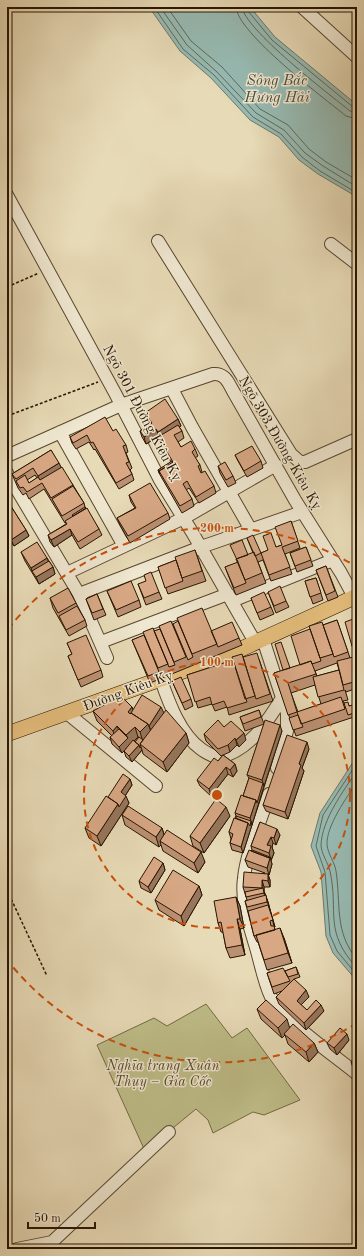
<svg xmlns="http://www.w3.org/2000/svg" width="364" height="1256" viewBox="0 0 364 1256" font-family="'Old Standard TT',serif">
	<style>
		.green { fill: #bebd88; stroke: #746944 }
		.water { fill: #97bab2; stroke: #6b786b }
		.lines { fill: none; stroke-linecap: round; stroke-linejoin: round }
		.shore { stroke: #606859; stroke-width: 1 }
		.minor-casing { stroke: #58462e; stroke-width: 14 }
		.major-casing { stroke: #291500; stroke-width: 16 }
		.path { stroke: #291500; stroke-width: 1.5; stroke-dasharray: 3 2; stroke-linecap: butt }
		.minor { stroke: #efe7d0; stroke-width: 12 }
		.major { stroke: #e4bd7b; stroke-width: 15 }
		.wall { fill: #ba9072; stroke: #291500; fill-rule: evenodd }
		.shaded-wall { fill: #97765d; stroke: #291500 }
		.building { fill: #d8a885; stroke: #291500 }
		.ring { fill: none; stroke: #cb4f0a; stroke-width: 2; stroke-dasharray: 7 5 }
		.labels { text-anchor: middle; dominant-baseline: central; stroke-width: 3; stroke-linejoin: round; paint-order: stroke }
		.street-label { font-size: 14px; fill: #291500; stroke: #efe7d0 }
		.park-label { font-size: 14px; font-style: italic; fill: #564729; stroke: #efe7d0 }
		.water-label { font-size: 15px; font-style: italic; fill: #504f3e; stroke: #efe7d0 }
		.centre { fill: #cb4f0a; stroke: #efe7d0; stroke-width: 2 }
		.ring-label { font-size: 12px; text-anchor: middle; font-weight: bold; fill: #cb4f0a; stroke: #efe7d0; stroke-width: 3; stroke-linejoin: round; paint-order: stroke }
	</style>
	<rect width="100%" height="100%" fill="#e7dab6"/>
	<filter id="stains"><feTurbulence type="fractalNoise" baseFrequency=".005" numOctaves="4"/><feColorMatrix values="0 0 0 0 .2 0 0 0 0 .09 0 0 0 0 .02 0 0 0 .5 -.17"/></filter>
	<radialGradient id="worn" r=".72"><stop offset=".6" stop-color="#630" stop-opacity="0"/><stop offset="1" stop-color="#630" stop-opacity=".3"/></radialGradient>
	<path class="green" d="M206 1004 232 1038 247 1028 300 1100 264 1115 253 1112 213 1133 208 1120 196 1109 145 1151 97 1045 154 1018 167 1026Z"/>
	<path class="water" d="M149 7H250L275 37 357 105V197L318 174 299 160 279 137 250 120 211 78 180 51Z
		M357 756V981L333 953 326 936 321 872 311 846 320 813Z"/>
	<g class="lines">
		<path class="shore" d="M154 7 183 49 214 75 253 117 281 134 302 157 320 171 357 193
			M160 7 187 45 217 72 256 113 284 130 305 153 323 166 357 187
			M167 7 191 41 222 67 260 109 288 125 309 149 326 162 357 180
			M236 7C237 33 324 98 346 116L357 119
			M242 7C244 29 330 95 350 111L357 113
			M247 7 248 11 272 40 353 107 357 108
			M357 763 323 815 316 846 325 872 330 935 337 951 357 975
			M357 771C343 791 322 820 321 845 321 853 328 863 330 871 339 913 323 931 357 968
			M357 782C347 797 326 826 327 845 328 854 335 863 336 871 341 903 334 933 357 959"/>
		<defs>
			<path id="minor" d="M302 7 357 57
				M7 195 115 393 160 480 192 532 255 642
				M158 241 291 454 300 462H305L357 439
				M331 244 357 264
				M172 389 192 427 251 530
				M60 432 124 546
				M7 456 121 405 213 374C225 373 228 382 233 391L295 500 341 573 354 597
				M7 473 79 594 201 547 302 512
				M67 573 184 518 276 465
				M79 594 107 658
				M232 601 333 560
				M263 639 287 713V731L277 768
				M101 642 228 594
				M161 680C169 703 180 734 201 749 206 753 212 755 217 758 249 751 266 724 282 698
				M67 713 156 786
				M269 794C261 821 247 850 244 878 241 900 248 921 254 941 260 959 263 980 271 997 284 1021 334 1055 357 1074
				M17 1249 52 1242 169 1132"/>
			<path id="major" d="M7 734 228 655 357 596"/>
		</defs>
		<use href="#minor" class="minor-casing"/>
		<use href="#major" class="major-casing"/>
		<path class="path" d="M7 287 39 273
			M7 416 98 382
			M7 890 47 976"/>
		<use href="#minor" class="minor"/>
		<use href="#major" class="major"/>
	</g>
	<path class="wall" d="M145 413 178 419 181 426 179 427 182 431 184 438 178 442 181 447 195 449 198 456 195 458 200 465 202 472 214 486 216 493 199 503 189 488 186 490 192 499 194 506 182 513 159 473 158 470 171 462 161 443 158 437 159 436 146 444 142 437 140 431 151 424 148 419Z
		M113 431 126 445 128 452 126 453 132 468 130 470 132 474 134 480 119 489 95 449 94 450 89 442 76 449 72 443 70 437Z
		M51 450 61 468 73 485 84 503 85 507 99 529 102 535 80 549 72 535 54 547 50 542 48 535 66 524V522L65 523 44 489 29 499 26 493 23 495 18 488 12 474ZM35 475 37 478 29 483 27 480Z
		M235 455 261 461 263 468 247 477 238 461Z
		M218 466 233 476 236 483 228 487 220 473Z
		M129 495 168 513 170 519 130 543 120 525 117 518 135 508 131 502Z
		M7 500 26 530 29 536 14 546 7 536Z
		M291 521 300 548 285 554 292 574 271 581 263 560 258 562 266 583 236 595 225 567 237 563 248 555 253 553 247 538 261 553 276 547 282 545Z
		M306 547 313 566 297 572 290 553Z
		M195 550 206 581 168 594 158 567 176 560Z
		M21 552 47 558 53 567 55 574 39 584 25 561Z
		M326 566 338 597 328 601 316 570Z
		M316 578 323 600 313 604 305 581Z
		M138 584 159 592 162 599 146 605Z
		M107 591 139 600 141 607 118 617Z
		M268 592 286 601 289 607 276 613Z
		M97 594 106 615 94 620 86 599Z
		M50 598 76 603 85 620 87 626 69 636 53 608Z
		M251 598 271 607 274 614 260 620Z
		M337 620 350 658 357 656V688L346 692 345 690 348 700 343 701 344 703 349 706 357 704V716L296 736 274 673 300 665 323 625ZM337 663 339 670 317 676 315 671ZM315 685 321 704 298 712 291 693Z
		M357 622V652L355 653 352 646Z
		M173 624 211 631 239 638 242 645 150 683 132 640Z
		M67 643 101 670 103 677 81 687 68 656 72 654Z
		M243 657 259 659 273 701 229 715 227 707 215 711 212 704 198 708 187 675Z
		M172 681 191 699 193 706 185 710Z
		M132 707 133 710 163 713 186 733 189 743 167 772 143 754 142 750 132 762 126 757 124 751 122 753 112 744 110 737 112 736 97 721 93 711ZM138 737H139L135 742 134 741Z
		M259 710 264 724 282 731 243 853 232 850 230 843 231 839 229 832 236 816 235 813 243 796 249 778 247 775 264 724 245 731 240 717Z
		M224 727 246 740 239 747 237 745 230 752 223 755 235 764 237 771 233 777 228 774 211 796 200 786 197 780 218 761 223 755 221 756 206 741 204 734Z
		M309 749 302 768 304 771 288 819 266 811 263 805Z
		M130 779 132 785 125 796 129 803 101 846 89 838 85 828Z
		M122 815 162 828 164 834 205 862 198 873 163 851 161 845 159 847 125 825Z
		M230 816 204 853 193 846 190 836Z
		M260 822 280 835 276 845 273 843 272 847 274 853 271 861 272 864 269 875H268L270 880V887H264V891L268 902 275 930 284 938 292 963 267 970 258 942H257L254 936 245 901 247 900 243 887 265 873 248 867 245 860 251 851 252 850 251 846Z
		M163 863 165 870 151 893 141 888 139 881Z
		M199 886 202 895 184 926 159 910 155 900Z
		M236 897 240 906 244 928 240 929 245 955 230 958 226 948 223 932H221L218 923Z
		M296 967 300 977 294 979 309 997 301 1005 307 1010 324 1011 306 1030 279 1004 276 997 282 991 274 994 267 973 285 971Z
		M257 1009 290 1027 314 1043 318 1052 309 1062 288 1044 285 1035 282 1038 261 1019Z
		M349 1040 337 1055 330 1049 327 1043Z
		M357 1055V1071L353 1068 351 1062Z"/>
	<path class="shaded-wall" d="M178 419 181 426 161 439 158 432Z
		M156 429 159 436 146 444 144 437Z
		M59 463 62 469 40 483 38 476Z
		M70 529 72 535 54 547 51 540Z
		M26 530 29 536 14 546 11 540Z
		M47 558 51 568 32 571 31 568Z
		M53 567 55 574 39 584 36 577Z
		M132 707 136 717 130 715 128 712Z
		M161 707 164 713 152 733 149 726Z
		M148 724 152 734 143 742 140 732Z
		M280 725 282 731 264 786 262 780Z
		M117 726 121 736 116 740 113 731Z
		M135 727 138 737 122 753 119 747 128 738 126 735Z
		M186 733 189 743 167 772 163 762Z
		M244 733 246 740 239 747 236 740Z
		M235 738 237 745 230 752 228 745Z
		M307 742 309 749 302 768 304 771 288 819 285 812 299 764Z
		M139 745 141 747 142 750 132 762 129 756Z
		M235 764 237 771 233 777 230 770Z
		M226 767 228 774 211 796 209 789Z
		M130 779 132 785 123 799 121 792Z
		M263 783 264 786 252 825 250 818 256 800Z
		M126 796 129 803 101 846 97 836 118 804Z
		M226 807 230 816 204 853 200 843Z
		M251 821 252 825 243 853 241 847 248 823Z
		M162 828 165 838 160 841 161 845 159 847 156 837Z
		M277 829 280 835 276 845 274 838Z
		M271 837 273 843 272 847 274 853 271 860 269 853 267 845Z
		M201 852 205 862 198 873 194 863Z
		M270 857 272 864 269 875 267 868Z
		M163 863 165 870 151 893 148 887Z
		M268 874 270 880V887L268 881Z
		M262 880 264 887V891L268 902 275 927 266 897 267 900 264 892V894L262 888Z
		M199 886 202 895 184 926 181 916Z
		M236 897 240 906 244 928 240 919Z
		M237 919 240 929 245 955 242 945Z
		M280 928 284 938 292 963 288 953Z
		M306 990 309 997 299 1007 297 1001Z
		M321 1005 324 1011 306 1030 304 1023Z
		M287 1019 290 1029 284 1034 285 1035 282 1038 278 1028Z
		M347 1034 349 1040 337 1055 334 1048Z
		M314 1043 318 1052 309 1062 306 1052Z"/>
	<path class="building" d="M165 399 178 419 158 432 156 429 144 437 140 431 152 423 145 413Z
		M105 417 113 431 116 429 126 445 123 446 129 462 126 463 132 474 116 483 93 442 91 443 87 435 73 443 70 437Z
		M178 425 182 431 174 435 181 447 191 441 195 449 192 452 200 465 198 466 201 473 205 471 214 486 196 497 187 481 183 484 192 499 180 506 159 471 173 462 158 437Z
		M252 446 261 461 244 471 235 455Z
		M51 450 59 463 38 476 33 468 16 479 12 474Z
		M172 461 173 463 159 471 160 474 158 470Z
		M225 462 233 476 226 480 218 466Z
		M62 467 73 485 51 498 42 483 27 492 23 487 20 488 16 481 25 475 29 483 38 477 40 480Z
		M150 483 168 513 128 536 117 518 136 508 129 495Z
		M73 486 84 503 62 516 52 499Z
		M7 500 26 530 11 540 7 533Z
		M85 507 86 508 73 516 72 515Z
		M87 508 99 529 78 542 70 529 51 540 48 535 67 524 65 521Z
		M291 521 298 541 282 547 290 567 269 575 261 553 255 556 247 538 253 535 261 553 268 550 263 536 271 533 276 547 282 545 275 527Z
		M242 540 248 555 236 559 238 562 230 545Z
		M37 542 47 558 31 568 21 552Z
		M306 547 311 560 295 566 290 553Z
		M195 550 202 571 182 578 175 557Z
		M254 552 262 573 245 580 236 559Z
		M176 560 183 581 165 588 158 567Z
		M49 561 53 567 36 577 32 571Z
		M238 562 246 583 234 588 225 567Z
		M326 566 335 591 326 595 316 570Z
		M151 572 159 592 144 598 138 584 146 581 144 575Z
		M316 578 321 593 310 597 305 581Z
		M131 581 139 600 116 610 107 591Z
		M280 586 286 601 274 606 268 592Z
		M68 588 76 603 58 613 50 598Z
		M264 592 271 607 257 613 251 598Z
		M97 594 103 609 92 613 86 599Z
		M77 606 85 620 66 630 59 616Z
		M202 608 217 644 192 654 177 618Z
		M356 618 357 622V645L352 646 345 622Z
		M337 620 348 652 334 657 323 625Z
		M171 621 186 657 174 662 159 626Z
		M178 621 193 657 188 660 173 624Z
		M232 622 239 638 218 647 211 631Z
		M322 622 333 654 320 658 309 626Z
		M153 628 168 664 158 668 143 632Z
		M160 629 175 665 169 667 154 631Z
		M310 629 321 661 312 664 311 661 300 665 291 636Z
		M86 635 101 670 78 680 68 656 72 654 67 643Z
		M144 635 159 672 148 676 132 640Z
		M281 642 290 668 283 670 275 644Z
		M257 653 270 694 256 699 243 657Z
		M242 654 255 696 245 699 232 657Z
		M357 656V681L343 685 337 661Z
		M233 660 247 702 227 708 224 701 212 705 210 697 195 702 187 675Z
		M311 661 316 674 288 683 297 712 288 715 274 673Z
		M339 670 344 690 318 697 313 677Z
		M181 677 191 699 182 703 172 681Z
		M142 695 161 707 149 726 148 724 131 713Z
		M121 696 132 707 128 712 130 714 131 713 148 724 140 732 135 727 126 735 117 726 113 731 93 711Z
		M341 697 345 709 301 724 297 712Z
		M348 702 349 706 357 704V712L348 715 344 703Z
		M166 710 186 733 163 762 140 744Z
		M259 710 261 717 243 724 240 717Z
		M298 715 303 727 293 730 289 718Z
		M218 720 224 727 231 721 244 733 236 740 235 738 228 745 218 749 204 734Z
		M265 720 280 725 262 780 247 775Z
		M119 729 128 738 119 747 110 737Z
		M287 735 307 742 299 764 301 765 285 812 263 805Z
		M139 737 143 740 140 744 141 747 140 748 139 745 135 742Z
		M133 740 139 745 129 756 124 751Z
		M223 755 235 764 230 770 226 767 209 789 197 780 214 758 218 761Z
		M123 774 130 779 121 792 126 796 119 807 118 804 108 797Z
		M249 778 263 783 257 803 256 800 243 796Z
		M241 795 256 800 250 818 235 813Z
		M106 796 118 804 97 836 85 828Z
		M216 799 226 807 200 843 190 836Z
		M128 806 162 828 156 837 122 815Z
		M236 816 251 821 250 826 248 823 236 818Z
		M234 818 248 823 241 847 230 843 233 834 229 832Z
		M260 822 277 829 274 838 271 837 267 845 271 846 269 853 251 846Z
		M167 830 201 852 194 863 160 841Z
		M249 850 270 858 267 868 245 860Z
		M252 850 270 857 269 858 251 851Z
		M154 857 163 863 148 887 139 881Z
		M173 870 199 886 181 916 155 900Z
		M244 872 268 874V881L262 880V888L243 887Z
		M263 888 264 893 246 897 245 892Z
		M266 895 267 902 247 907 245 901Z
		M236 897 240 919H237L242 945 226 948 221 922 218 923 214 901Z
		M268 905 273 920 270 921 271 926H274L275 930 254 936 248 911Z
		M280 928 288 953 264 960 256 935Z
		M296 967 298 974 288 977 285 971Z
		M283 968 290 981 272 987 267 973Z
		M294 979 306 990 297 1001 307 1010 316 1000 321 1005 304 1023 276 997Z
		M266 1000 287 1019 278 1028 257 1009Z
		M293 1024 314 1043 306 1052 284 1034Z
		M340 1028 347 1034 334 1048 327 1043Z
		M357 1055V1064L356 1066 351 1062Z"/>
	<g class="ring">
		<circle cx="217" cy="795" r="133"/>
		<path d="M357 1023A267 267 0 0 1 8 961M8 629A267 267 0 0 1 357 567"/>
	</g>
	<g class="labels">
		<g class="street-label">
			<text transform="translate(142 413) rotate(62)">Ngõ 301 Đường Kiêu Kỵ</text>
			<text transform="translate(280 443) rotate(60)">Ngõ 303 Đường Kiêu Kỵ</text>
			<text transform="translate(128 691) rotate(-20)">Đường Kiêu Kỵ</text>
		</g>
		<g class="park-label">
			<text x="163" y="1066">Nghĩa trang Xuân<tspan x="163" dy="16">Thụy – Gia Cốc</tspan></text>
		</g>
		<g class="water-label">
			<text x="277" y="81">Sông Bắc<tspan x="277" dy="17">Hưng Hải</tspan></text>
		</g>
	</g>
	<circle cx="217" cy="795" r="6" class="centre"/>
	<g class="ring-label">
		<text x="217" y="532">200 m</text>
		<text x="217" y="666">100 m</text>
	</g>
	<rect width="364" height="1256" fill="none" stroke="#e7dab6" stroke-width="24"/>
	<rect x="8" y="8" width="348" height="1240" fill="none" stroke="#291500" stroke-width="2"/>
	<rect x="12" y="12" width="340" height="1232" fill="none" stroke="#291500"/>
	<path d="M28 1222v6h67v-6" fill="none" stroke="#291500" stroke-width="2"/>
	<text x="34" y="1222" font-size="12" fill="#291500" stroke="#efe7d0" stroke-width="3" paint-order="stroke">50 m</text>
	<rect width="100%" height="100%" filter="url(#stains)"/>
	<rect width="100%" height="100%" fill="url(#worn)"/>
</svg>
